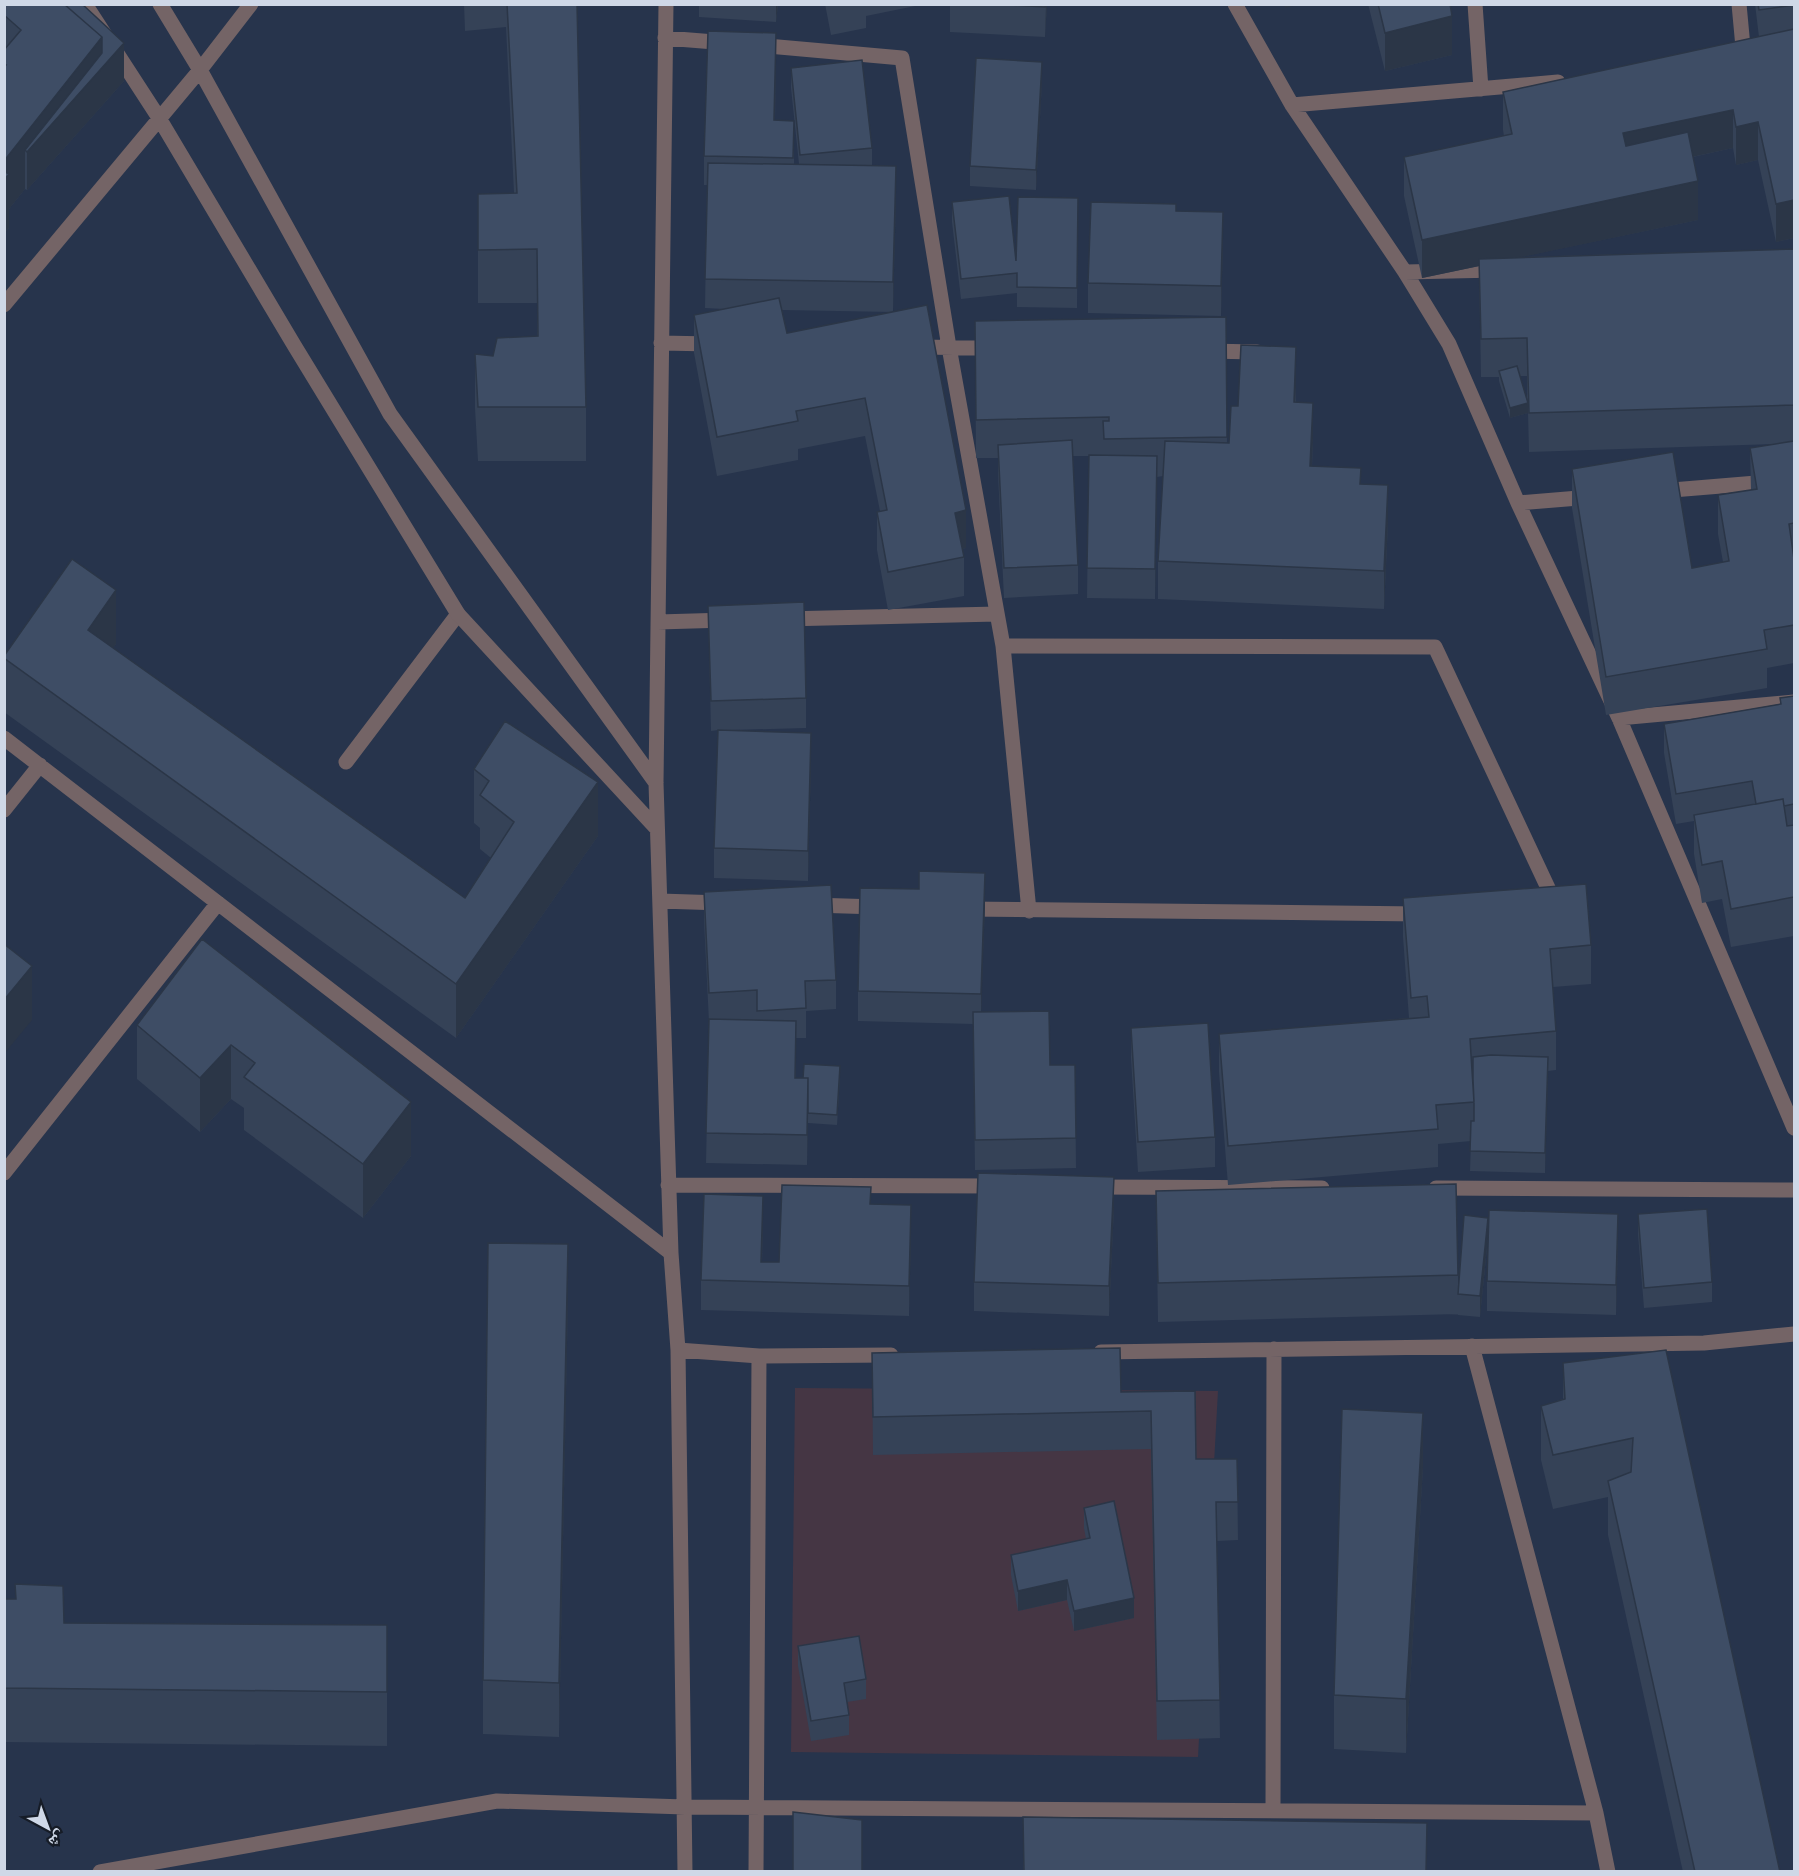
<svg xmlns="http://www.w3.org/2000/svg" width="1799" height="1876" viewBox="0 0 1799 1876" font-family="Mulish,'Noto Naskh Arabic',sans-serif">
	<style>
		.education { fill: #453644 }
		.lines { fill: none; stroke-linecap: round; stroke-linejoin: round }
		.service { stroke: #746466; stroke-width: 15 }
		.minor { stroke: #746466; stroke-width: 15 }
		.wall { fill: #354257; fill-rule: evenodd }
		.shaded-wall { fill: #2b3647 }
		.building { fill: #3e4d65; stroke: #2b3647; stroke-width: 1.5 }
	</style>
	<rect width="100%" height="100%" fill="#27344c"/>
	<path class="education" d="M795 1388 1218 1391 1198 1757 791 1752Z"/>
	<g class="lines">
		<path class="service" d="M346 762 458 614"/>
		<path class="minor" d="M85 4 159 118 294 345 458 614 657 829
			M160 4 200 70 390 414 656 783
			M666 4 656 783 671 1253 678 1350 685 1872
			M1235 4 1292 105 1405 272 1449 344 1518 503 1619 718 1794 1128
			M1475 4 1481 89
			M1739 4 1744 58
			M665 38 727 43
			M757 45 902 58 949 347 1003 646 1029 911
			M1292 105 1558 82
			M1405 272 1498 270
			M4 305 200 70 251 4
			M661 343 712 344
			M916 347 994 348
			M1207 351 1257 352
			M1660 491 1794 480
			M1518 503 1591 497
			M784 619 997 614
			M658 622 727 620
			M1003 646 1435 647 1556 905
			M1619 718 1794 702
			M4 738 671 1253
			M4 810 40 765
			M660 901 722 903
			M812 905 878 907
			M965 909 1421 914
			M4 1173 218 903
			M668 1185 998 1186
			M1094 1187 1322 1188
			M1436 1188 1794 1190
			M1472 1346 1596 1813 1608 1872
			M678 1350 759 1356 891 1355
			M1101 1352 1704 1343 1794 1334
			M1273 1810 1274 1349
			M100 1872 497 1801 685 1807 1596 1813
			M756 1872 759 1356"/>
	</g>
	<path class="wall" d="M4 4 124 81 27 190 25 189 9 209V228L4 233Z
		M464 4H577L586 407V461H478L475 408V354L493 356 537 336V303H478V194L514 193 506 27 465 31Z
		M699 4H778L776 22 699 17Z
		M825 4H925L866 16V28L831 35Z
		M950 4H1047L1045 37 950 32Z
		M1368 4H1450L1452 55 1385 71Z
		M1755 4H1794V238L1776 242 1758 160 1736 165 1733 148 1693 157 1698 220 1520 257 1794 249V663L1767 668V688L1606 715 1572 508V469L1692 568 1723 562 1718 534V495L1751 490 1750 448 1775 444 1529 452 1528 413 1510 418 1499 381V377H1481L1479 266 1422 278 1404 196V157L1504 136 1503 130V92L1759 37ZM1520 376H1527V401Z
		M776 63 775 120 794 121V164H799L791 88V68L872 148V165L896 195 893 312 782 310 787 333 927 305 966 548 962 549 964 557V596L888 610 877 550V512L880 511 865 436 798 449V460L717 476 694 353V315L724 309 705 308 707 185H704V156Z
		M1042 82 1036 190 970 186V166Z
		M1078 198 1077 308 1017 307V293L961 299 952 222V202L1016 261Z
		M1223 242 1221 316 1088 313V283Z
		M1226 317 1227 443H1229L1238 406 1296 385V402L1313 442 1312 467 1361 484 1388 524 1384 609 1158 599V561L1163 476 1157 477 1155 599 1087 598 1089 456H1073L1078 565V594L1004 598 998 474V458H976L975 321Z
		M708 606 806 698V728L730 730 811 762 808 881 714 878V848L718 730 711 731Z
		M116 644 113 648 465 898 491 858 480 849V828L474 823V769L598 836 456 1038 4 712V656Z
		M1794 696V936L1731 947 1722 899 1702 903 1694 854V821L1676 824 1664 753V724L1780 704V698Z
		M704 892 836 980V1009L806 1011V1038H796V1078L840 1076 837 1125 808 1123 807 1165 706 1163 709 1022 704 921Z
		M1403 898 1591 945V984L1553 987 1556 1031V1070L1548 1071 1545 1173 1470 1171 1471 1141 1438 1144V1167L1228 1185 1219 1072V1034L1409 1018 1403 937Z
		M985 903 981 1012 1050 1065H1075L1076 1168 975 1170 973 1024 858 1021V991Z
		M202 939 411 1156 363 1218 244 1130V1108L231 1099 200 1132 137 1079V1025Z
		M1131 1028 1215 1137V1167L1138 1172 1131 1058Z
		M1156 1191 1458 1275V1314L1158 1322Z
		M871 1204 911 1235 909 1316 701 1310V1280L763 1225 762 1262H779Z
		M1114 1207 1109 1316 974 1311V1282Z
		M1638 1214 1712 1282V1302L1644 1308 1638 1234Z
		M1488 1238 1480 1317 1458 1315V1294Z
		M1618 1243 1616 1315 1487 1311V1281Z
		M568 1298 559 1737 483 1734V1680Z
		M1666 1350 1780 1872H1683L1608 1535V1497L1553 1509 1541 1460V1406L1563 1399V1363Z
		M872 1353 1121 1392 1195 1391 1196 1459H1237L1238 1540 1217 1541 1220 1738 1157 1740 1151 1449 873 1455Z
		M1423 1467 1406 1753 1334 1749V1695Z
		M1084 1508 1134 1618 1074 1631 1067 1600 1018 1611 1011 1575V1555L1086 1539 1084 1528Z
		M4 1599 64 1623 387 1625V1746L4 1742Z
		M798 1646 866 1679V1699L847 1702 849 1715V1735L811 1741 798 1666Z
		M1023 1817 1427 1872H1023Z"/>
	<path class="shaded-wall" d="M776 4H778L776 22Z
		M1046 4H1047L1045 37Z
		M1285 4H1300L1285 8Z
		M1452 16V55L1385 71V33Z
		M776 33V63L774 150V120Z
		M102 37 124 43V81L27 190V152L25 150V189L9 209V228L4 233V161Z
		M1042 62V82L1036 190V170Z
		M1733 110V148L1623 172V133Z
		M1758 122V160L1736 165V127Z
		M896 166V195L893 312V282Z
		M1698 181V220L1422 278V240Z
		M1794 200V238L1776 242V204Z
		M1223 212V242L1221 316V286Z
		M1296 347V385L1294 441V402Z
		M1313 403V442L1310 505V466Z
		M1528 403V413L1510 418V408Z
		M1157 456V485L1155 599V569Z
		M1388 485V524L1384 609V571Z
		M966 510V548L955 551V513Z
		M116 590V644L88 683V630Z
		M811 733V762L808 881V851Z
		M598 782V836L456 1038V984Z
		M985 873V903L981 1024V994Z
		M32 966V1020L4 1054V1000Z
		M231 1045V1099L200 1132V1078Z
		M1548 1057V1077L1545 1173V1153Z
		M808 1078V1108L807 1165V1135Z
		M411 1102V1156L363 1218V1164Z
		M1114 1177V1207L1109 1316V1286Z
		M763 1196V1225L761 1282V1262Z
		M911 1205V1235L909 1316V1286Z
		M1618 1214V1243L1616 1315V1285Z
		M1488 1218V1238L1480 1317V1296Z
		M568 1244V1298L559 1737V1683Z
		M1423 1413V1467L1406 1753V1699Z
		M1067 1580V1600L1018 1611V1591Z
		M1134 1598V1618L1074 1631V1611Z"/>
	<path class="building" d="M4 4H64L102 37 4 161V67L6 65 4 64V50L21 30 4 15Z
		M64 4H82L124 43 27 152 25 150 102 53V37Z
		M507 4H577L586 407H478L475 354 493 356 497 338 538 336 537 249 478 250V194L517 193Z
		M993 4H1046L1045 7Z
		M1378 4H1450L1452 16 1385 33Z
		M1758 4H1794V5L1759 10Z
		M1794 29V200L1776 204 1758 122 1736 127 1733 110 1623 133 1626 146 1688 132 1698 181 1422 240 1404 157 1512 134 1503 92Z
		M708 31 776 33 774 120 794 121 793 158 704 156Z
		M976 58 1042 62 1036 170 970 166Z
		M862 60 872 148 800 155 791 68Z
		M708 163 896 166 893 282 705 279Z
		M4 171 9 174 4 180Z
		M1009 196 1016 261 1018 197 1078 198 1077 288 1017 287V273L961 279 952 202Z
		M1091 202 1176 204V211L1223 212 1221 286 1088 283Z
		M1794 249V405L1529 413 1527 338 1481 339 1479 259Z
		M779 298 787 333 927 305 966 510 955 513 964 557 888 572 877 512 887 510 865 398 796 411 798 421 717 437 694 315Z
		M1226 317 1227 437 1104 439 1103 421H1109V417L976 420 975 321Z
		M1241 345 1296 347 1294 402 1313 403 1310 466 1361 468 1360 484 1388 485 1384 571 1158 561 1165 441 1229 443 1231 406H1238Z
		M1517 366 1528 403 1510 408 1499 371Z
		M1072 440 1078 565 1004 568 998 445Z
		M1794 441V523L1789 524 1794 559V625L1764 630 1767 649 1606 677 1572 469 1673 452 1692 568 1729 561 1718 495 1757 489 1750 448Z
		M1089 455 1157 456 1155 569 1087 568Z
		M72 559 116 590 88 630 465 898 514 822 480 795 489 781 474 769 505 721 598 782 456 984 4 658V656Z
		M804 602 806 698 711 701 708 606Z
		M1794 696V804L1784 806 1783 799 1756 804 1752 781 1676 794 1664 724 1781 704 1780 698Z
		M718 730 811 733 808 851 714 848Z
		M1783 799 1787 826 1794 825V897L1731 909 1722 861 1702 865 1694 815Z
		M919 871 985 873 981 994 858 991 860 888 919 889Z
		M1586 884 1591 945 1550 949 1556 1031 1470 1039 1474 1102 1436 1105 1438 1129 1228 1146 1219 1034 1429 1017 1427 996 1411 998 1403 898Z
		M831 885 836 980 805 981 806 1008 757 1011V990L709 993 704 892Z
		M202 939 411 1102 363 1164 244 1077 255 1063 231 1045 200 1078 137 1025Z
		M4 944 32 966 4 1000Z
		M1049 1011 1050 1065H1075L1076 1138 975 1140 973 1012Z
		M709 1019 796 1021 795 1078H808L807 1135 706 1133Z
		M1208 1023 1215 1137 1138 1142 1131 1028Z
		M1491 1055 1548 1057 1545 1153 1470 1151 1471 1121H1474V1102L1473 1079V1057Z
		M804 1064 840 1066 837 1115 808 1113V1078H803Z
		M978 1173 1114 1177 1109 1286 974 1282Z
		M1456 1184 1458 1275 1158 1283 1156 1191Z
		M782 1185 871 1187 870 1204 911 1205 909 1286 701 1280 704 1194 763 1196 761 1262H779Z
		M1707 1209 1712 1282 1644 1288 1638 1214Z
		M1489 1210 1618 1214 1616 1285 1487 1281Z
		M1464 1215 1488 1218 1480 1296 1458 1294Z
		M488 1243 568 1244 559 1683 483 1680Z
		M1120 1348 1121 1392 1195 1391 1196 1459H1237L1238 1502H1216L1220 1700 1157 1701 1151 1411 873 1417 872 1353Z
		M1666 1350 1780 1872H1695L1608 1481 1631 1472 1633 1438 1553 1455 1541 1406 1565 1399 1563 1363Z
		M1342 1409 1423 1413 1406 1699 1334 1695Z
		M1114 1501 1134 1598 1074 1611 1067 1580 1018 1591 1011 1555 1090 1538 1084 1508Z
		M15 1584 63 1586 64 1623 387 1625V1692L4 1688V1599H16Z
		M859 1636 866 1679 844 1683 849 1715 811 1721 798 1646Z
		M793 1812 862 1820V1872H793Z
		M1023 1817 1427 1823 1426 1872H1024Z"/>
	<rect width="1799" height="1876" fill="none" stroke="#cfd8e7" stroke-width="12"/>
	<g transform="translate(48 1828) rotate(139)" stroke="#161c27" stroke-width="4.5" paint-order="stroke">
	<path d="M0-4.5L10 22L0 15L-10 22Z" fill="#cfd8e7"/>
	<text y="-9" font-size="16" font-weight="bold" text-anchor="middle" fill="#cfd8e7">ش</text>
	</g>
</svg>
